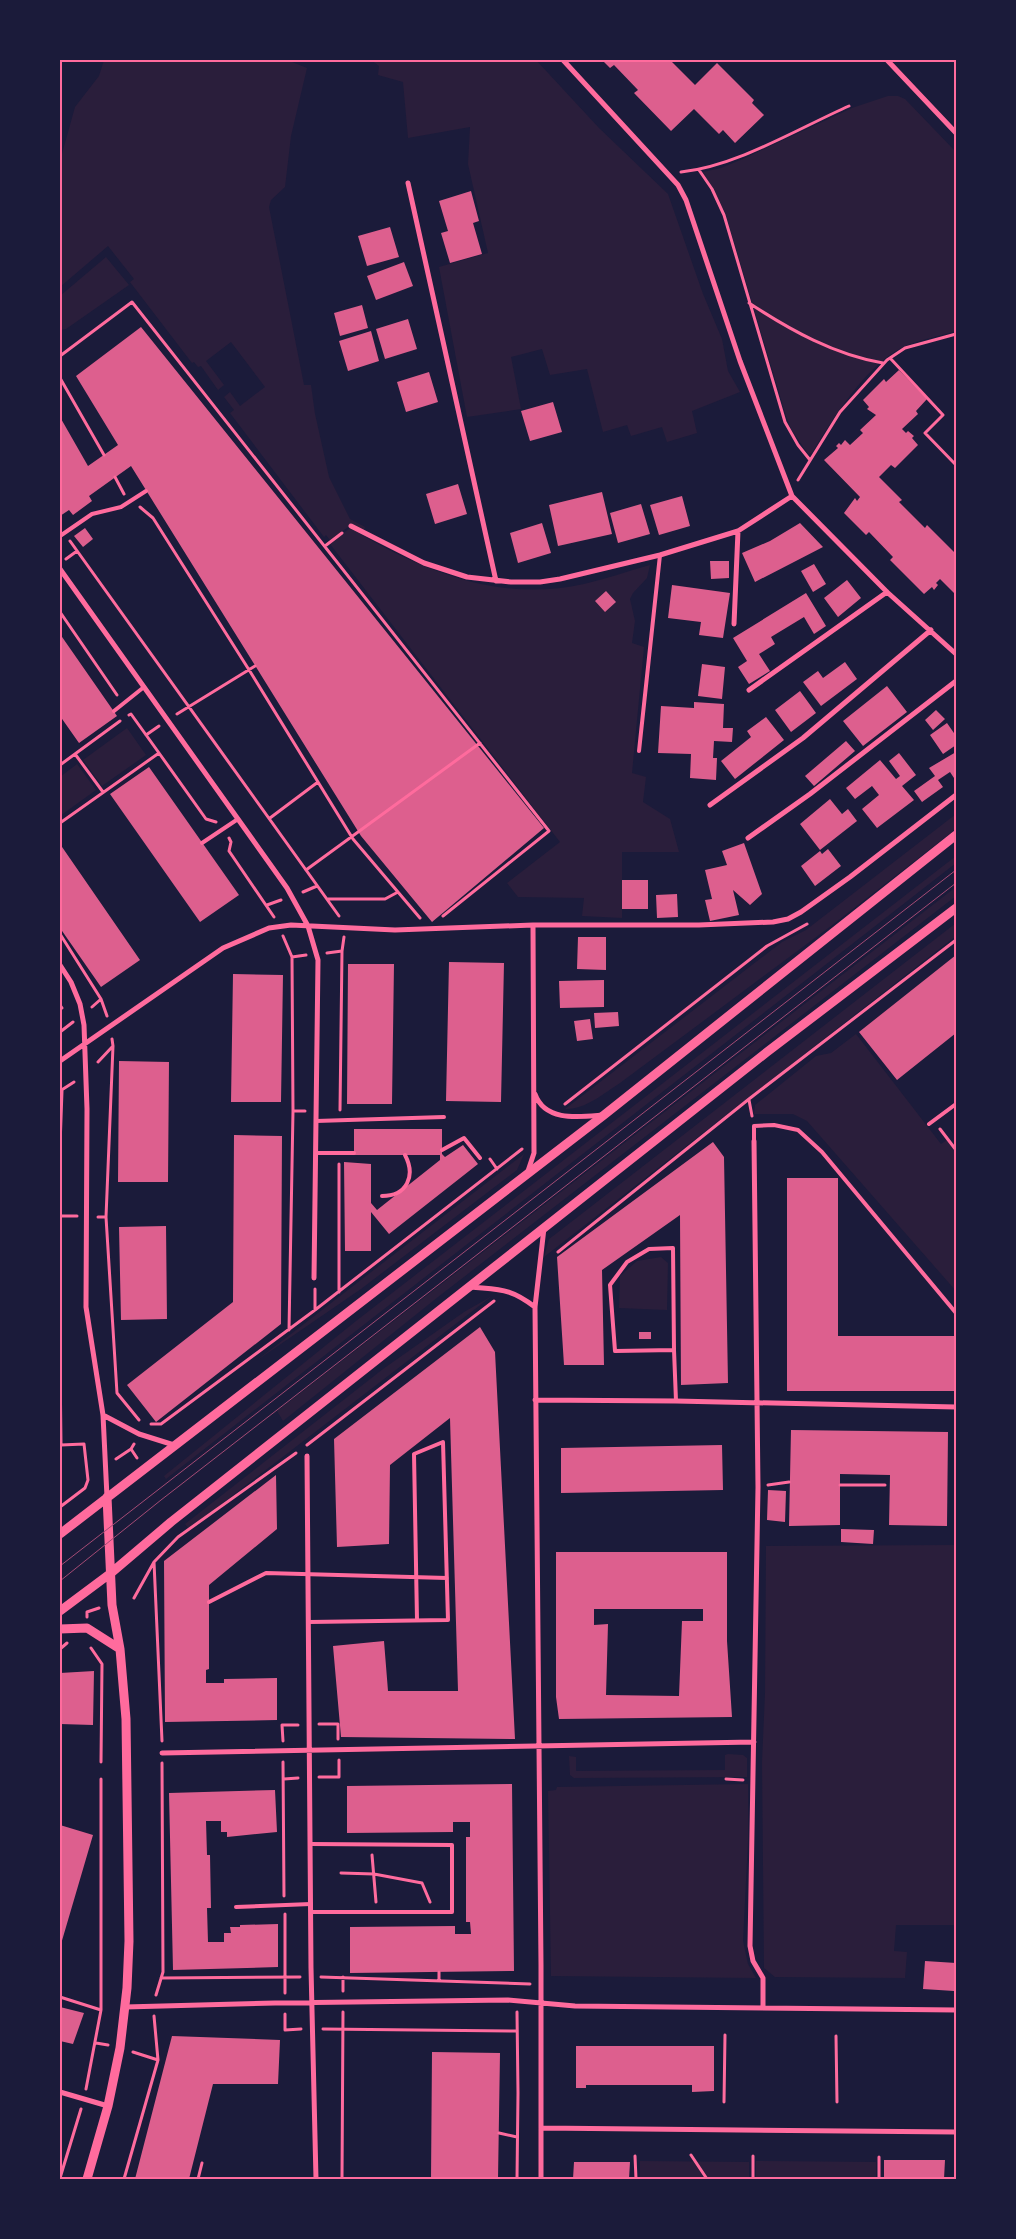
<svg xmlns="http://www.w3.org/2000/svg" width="1016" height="2239" viewBox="0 0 1016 2239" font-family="'Space Grotesk',sans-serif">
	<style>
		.green { fill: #2a1e3b }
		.building { fill: #dd5f8e; fill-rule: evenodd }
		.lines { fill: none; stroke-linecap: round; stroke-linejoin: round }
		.path { stroke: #ff6b9d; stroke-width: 3 }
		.service { stroke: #ff6b9d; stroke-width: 4 }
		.minor { stroke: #ff6b9d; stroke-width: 5 }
		.tertiary { stroke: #ff6b9d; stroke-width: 9 }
		.tram { stroke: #a44b75; stroke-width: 1 }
		.neatline { fill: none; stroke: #ff6b9d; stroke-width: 2 }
	</style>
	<rect width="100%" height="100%" fill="#1b1b3a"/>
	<path class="green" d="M104 60H287L307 68 291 136 285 187 271 200 269 207 304 385H311L315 414 329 477 350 519 365 527 364 530 351 525 330 540 326 535 324 537 230 413 234 410 224 397 230 392 240 406 265 387 231 342 206 361 224 385 218 390 201 366 198 367 194 362 192 363 130 282 134 279 108 246 60 287V161L75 107 99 76Z
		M371 60H536L599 128 668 194 703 294 722 339 728 371 740 392 692 411 697 433 667 442 662 427 631 436 627 425 603 432 587 369 550 375 542 349 511 357 521 409 467 417 439 267 488 253 468 164 470 127 408 138 403 82 378 75 379 66Z
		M888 96H898L905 99 956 152V331C940 336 923 339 908 345 869 360 833 418 812 453L808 454 791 429 786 416 725 212 703 172 721 168 745 158 852 108Z
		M106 257 129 285 66 329 60 330V296Z
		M350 528C422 571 499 603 584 584 606 579 628 571 650 565L647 578 633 593 630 599 635 621 632 643 644 647 632 773 646 777 643 802 670 819 679 852H622V918L582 916 584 898 518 897 507 883 560 842 330 544Z
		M127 728 146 755 102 786 83 760Z
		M77 764 96 790 60 816V777Z
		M956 814V829L831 926 620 1083C604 1093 585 1110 565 1109L782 942 806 930Z
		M956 856V863L166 1479 164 1476 356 1321Z
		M956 887V896L438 1297 283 1421 277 1411Z
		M956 923V936L544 1257 549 1239 557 1233Z
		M856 1034 941 1144 947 1140 956 1152V1291L807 1121 793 1114H754L755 1105 816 1056 831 1053Z
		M524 1154 517 1170 361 1289 256 1361Z
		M661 1257 668 1263 667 1310 619 1308 620 1276 637 1261Z
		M492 1296 189 1529 185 1524 383 1369 464 1312Z
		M956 1545V1925H896L894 1951 907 1952 905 1978 775 1977 764 1968 762 1762 765 1693 766 1546Z
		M728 1754 743 1755 747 1758V1777L574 1778 570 1775 569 1756 576 1757V1771L725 1770V1755Z
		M748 1784V1841L743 1941 748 1964 756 1978 551 1976 548 1791 556 1790 557 1787Z
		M640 2161 749 2162V2179H640Z
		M756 2161 876 2162V2179H756Z"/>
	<path class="building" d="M602 60H667L669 62 670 60 695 85 717 63 754 100 752 103 764 115 735 143 723 130 719 134 694 109 671 131 634 93 638 90 614 65 610 68Z
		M471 191 479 221 473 223 482 254 450 263 441 233 448 231 439 201Z
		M390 227 399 257 367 266 358 236Z
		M404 262 413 286 376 300 367 276Z
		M362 305 368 328 340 336 334 313Z
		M408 319 417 349 385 359 376 329Z
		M141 327 544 828 432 922 361 836 131 466 89 496 92 501 73 515 69 510 60 516V417L88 466 118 445 76 376Z
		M371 331 379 361 348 371 339 341Z
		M899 370 927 399 916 411 918 414 902 429 906 433 908 431 914 436 912 438 918 445 895 468 891 465 879 477 902 500 899 502 925 528 927 525 956 554V595L940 579 936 583 938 585 934 590 932 587 924 594 890 560 893 557 869 532 866 535 844 513 855 498 857 501 860 497 824 460 838 448 836 446 839 443 841 445 845 440 850 445 863 433 860 430 876 415 867 409 869 407 863 400 884 379 886 382Z
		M429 372 438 402 406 412 397 382Z
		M553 402 562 432 530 441 521 411Z
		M458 484 467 514 435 524 426 494Z
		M602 492 612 534 558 546 549 505Z
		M682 496 690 526 659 535 650 505Z
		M641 504 650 534 618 543 610 513Z
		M542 523 551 553 518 563 510 533Z
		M800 523 823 547 755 582 742 553 770 541Z
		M85 528 93 539 83 547 74 536Z
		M710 561H729V578L711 579Z
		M814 564 826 584 813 592 801 571Z
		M847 580 861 598 838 617 824 598Z
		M672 585 730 593 723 638 699 635 701 622 668 618Z
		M606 591 616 602 605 612 595 601Z
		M806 593 826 626 814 634 804 617 771 637 775 644 759 654 770 671 749 684 738 667 747 661 733 638Z
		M60 634 117 716 79 743 60 716Z
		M845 662 857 679 821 706 803 682 818 671 823 678Z
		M702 664 725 667 722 699 698 696Z
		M887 686 907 712 863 746 843 721Z
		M800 691 816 713 791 732 775 710Z
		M694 702 724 704 723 728H733L732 742 714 741 713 758H717L716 780 690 778 691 754 658 753 661 706 694 708Z
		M936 710 945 719 933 730 925 720Z
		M766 717 784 740 735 779 721 761 751 737 747 731Z
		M947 723 956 736V745L943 754 930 735Z
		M846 741 855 751 814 786 805 776Z
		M956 752V776L954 778 950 772 938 780 943 787 922 802 914 791 935 776 929 768Z
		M899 753 916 775 902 786 914 800 877 828 862 809 879 795 872 786 855 799 846 788 880 760 896 779 900 776 889 761Z
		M149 767 239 895 200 922 110 794Z
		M830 799 842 814 848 809 857 821 820 850 800 824Z
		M744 843 762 894 750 905 733 890 739 915 710 921 705 900 712 899 705 870 727 865 722 851Z
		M60 844 140 960 101 987 60 928Z
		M828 849 841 866 815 886 801 866 820 851 822 854Z
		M622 880H648V909H622Z
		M677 894 678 917 657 918 656 895Z
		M578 937H606V970L577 969Z
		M956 955V1033L897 1080 859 1032Z
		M449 962 504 963 501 1102 446 1101Z
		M348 964H394L392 1104H347Z
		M233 974 283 975 281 1102H231Z
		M604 980V1007L560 1008 559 981Z
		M618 1012 619 1026 595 1028 594 1013Z
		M590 1019 593 1039 577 1041 574 1021Z
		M119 1061 169 1062 168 1182H118Z
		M354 1129H442V1154L445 1157 463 1145 478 1164 389 1234 371 1212V1251H345L344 1162 371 1164V1203L377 1210 440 1160V1155H354Z
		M234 1135 282 1136 281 1324 156 1422 127 1385 233 1302Z
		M713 1142 724 1157 728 1383 681 1385 680 1215 602 1270 604 1365H564L557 1257Z
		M787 1178H838V1336H956V1391H787Z
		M166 1226 167 1319 121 1320 119 1227Z
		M480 1327 495 1352 515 1739 341 1737 333 1646 384 1641 388 1691H458L450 1418 390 1465 389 1544 337 1547 334 1439Z
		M639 1332H651V1339H639Z
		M791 1430 948 1432 947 1526 889 1525 890 1475 840 1474V1525L789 1526Z
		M722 1445 723 1490 561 1493V1448Z
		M276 1475 277 1529 209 1585V1669L206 1670V1683H224V1679L277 1678V1720L165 1722 164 1561Z
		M768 1490 786 1491 785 1522 767 1520Z
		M841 1529 874 1530 873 1544 841 1542Z
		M556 1552H727V1641L732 1717 559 1719 556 1697ZM594 1609H703V1621H682L679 1696 606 1695 608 1624 594 1625Z
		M94 1671 93 1725 60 1724V1673Z
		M512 1784 514 1971 350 1973V1927L455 1926V1934H471L470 1922H466V1837H470V1822H453V1832L347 1833V1786Z
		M275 1790 277 1832 227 1837V1832H221V1821H206L207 1855H210L211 1908H207L208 1942H224V1933H231L230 1927H240V1925L278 1924V1967L173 1970 169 1793Z
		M60 1825 93 1835 61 1944H60Z
		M925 1961 956 1963 954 1991 923 1989Z
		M60 2007 84 2013 73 2044 60 2041Z
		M172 2036 280 2040 278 2084H213L189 2179H135Z
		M576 2046H714V2091L692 2092V2085H586V2088H576Z
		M432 2052 500 2053 498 2179H431Z
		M884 2160H945L944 2179H884Z
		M574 2162H630L629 2179H573Z"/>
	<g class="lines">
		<path class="path" d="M699 170 712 189 724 215 785 422 798 445 810 460
			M681 172C737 166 797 129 849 106
			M749 303C790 330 835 355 883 363
			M60 356 132 302 549 831 443 916
			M890 358 943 415 925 433 956 465
			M60 378 104 455
			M115 477 124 494
			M798 480 840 412 887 360 905 348 956 334
			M140 507 153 518 251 673 353 839 420 918
			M70 541 339 916
			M325 546 342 533
			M66 559 77 551
			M60 612 117 695
			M177 714 255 666
			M146 735 159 726
			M159 753 206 819 216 822
			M75 754 103 792
			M60 765 120 721
			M270 818 318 782
			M60 823 159 753 131 714 129 715
			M229 838 231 842 229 851 274 917
			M306 870 480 743
			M303 892 317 886
			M328 899H385L398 892
			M267 905 281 900
			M60 934 101 999
			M283 936 292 957 306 955
			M327 953 342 951 344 937
			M60 1005 62 1008
			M92 1007 101 999 107 1016
			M60 1032 73 1022
			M98 1062 113 1046 112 1039
			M60 1088 62 1091 60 1146
			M60 1091 74 1082
			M749 1100 752 1116
			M565 1104 767 946 807 924
			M340 1110 342 951
			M293 1111H305
			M940 1129 956 1150
			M490 1159 497 1169
			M60 1216H77
			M98 1217H106L113 1046
			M106 1217 117 1393 139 1420
			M558 1252 749 1099 956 940
			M315 1289V1310
			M339 1292V1164
			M289 1330 293 1111 292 957
			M60 1362 61 1445 84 1444 88 1480 85 1488 60 1507
			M151 1424H161L315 1310 522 1149
			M307 1445 494 1301
			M131 1449 137 1458
			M116 1459 131 1449 134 1444
			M768 1485 789 1482
			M840 1485H885
			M154 1562 162 1741
			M134 1598 154 1562 178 1537 296 1453
			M87 1617V1612L99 1608
			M91 1648 102 1664 101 1762
			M60 1649 67 1643
			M319 1724H338V1739
			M283 1741 282 1725H298
			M283 1762 284 1896
			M319 1777H339V1760
			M284 1779 298 1778
			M726 1779 743 1780
			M372 1855 376 1902
			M341 1873 374 1874 422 1883 430 1902
			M285 1914V1993
			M439 1972V1981
			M321 1977 530 1984
			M343 1977V1991
			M161 1978 300 1977
			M156 1995 163 1972 162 1763
			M60 1997 101 2010
			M517 2012 518 2093 517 2179
			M285 2014V2030L301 2029
			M323 2029 517 2031
			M836 2036 837 2102
			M96 2043 108 2045
			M133 2052 158 2060
			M86 2089 101 2010V1779
			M724 2102 725 2035
			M499 2133 517 2137
			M691 2155 707 2179
			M635 2156 636 2179
			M753 2156V2179
			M879 2157V2179
			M60 2178 81 2109
			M124 2179 158 2060 154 2016
			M198 2179 202 2163
			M342 2179 343 2012"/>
		<path class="service" d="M60 536 92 514 121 507 146 491
			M114 711 144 687
			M639 751 660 555
			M202 843 238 819
			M316 1121 444 1117
			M929 1124 956 1104
			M754 1141V1126L774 1125 798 1130 822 1152 956 1313
			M442 1150 464 1138 480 1158
			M316 1153H354
			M382 1196C407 1196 416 1176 405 1155
			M673 1248 674 1350 615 1351 610 1285 627 1262 649 1249Z
			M674 1350 676 1401
			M209 1602 266 1573 447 1578
			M309 1622 448 1620 443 1442 414 1454 417 1620
			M310 1844 452 1845V1912H311
			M236 1907 311 1904"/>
		<path class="minor" d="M563 60 678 185 686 200 740 361 792 496 887 592 956 654
			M887 60 956 133
			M408 183 496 581
			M351 526 424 563 467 577 511 582H540L560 579 660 555 738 531 792 496
			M60 569 287 888 308 926 318 960 314 1278
			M734 624 738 531
			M749 690 887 592
			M710 805 803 738 931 630
			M748 838 810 794 956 681
			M60 965 71 982 80 1004 84 1025 87 1109 86 1307 103 1415 107 1497
			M60 1061 223 948 269 928 291 925 395 930 533 925H699L773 922 788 919 801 912 850 877 956 795
			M535 1094C545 1122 579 1117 602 1115
			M754 1141 758 1487 750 1946 753 1961 763 1978V2008
			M528 1171 534 1153 533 925
			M471 1287C501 1290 510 1288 535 1307
			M535 1400 676 1401 956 1407
			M103 1415 139 1434 174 1445
			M307 1456 311 1968 316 2179
			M162 1753 754 1742
			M125 2007 275 2003 508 2000 575 2006 956 2010
			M60 2092 108 2106
			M541 2128 956 2132
			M541 2179V1965L535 1307 544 1228"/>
		<path class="tertiary" d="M60 1534 604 1115 956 835
			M60 1611 111 1573 171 1522 767 1052 956 908
			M60 1629 87 1628 120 1649
			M87 2179 108 2106 120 2048 127 1988 129 1941 126 1719 120 1649 112 1605 107 1497"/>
		<path class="tram" d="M60 1566 956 870
			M60 1581 161 1500 956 883"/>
	</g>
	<rect width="1016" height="2239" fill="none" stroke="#1b1b3a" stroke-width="122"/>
	<rect x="61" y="61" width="894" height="2117" class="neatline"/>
</svg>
